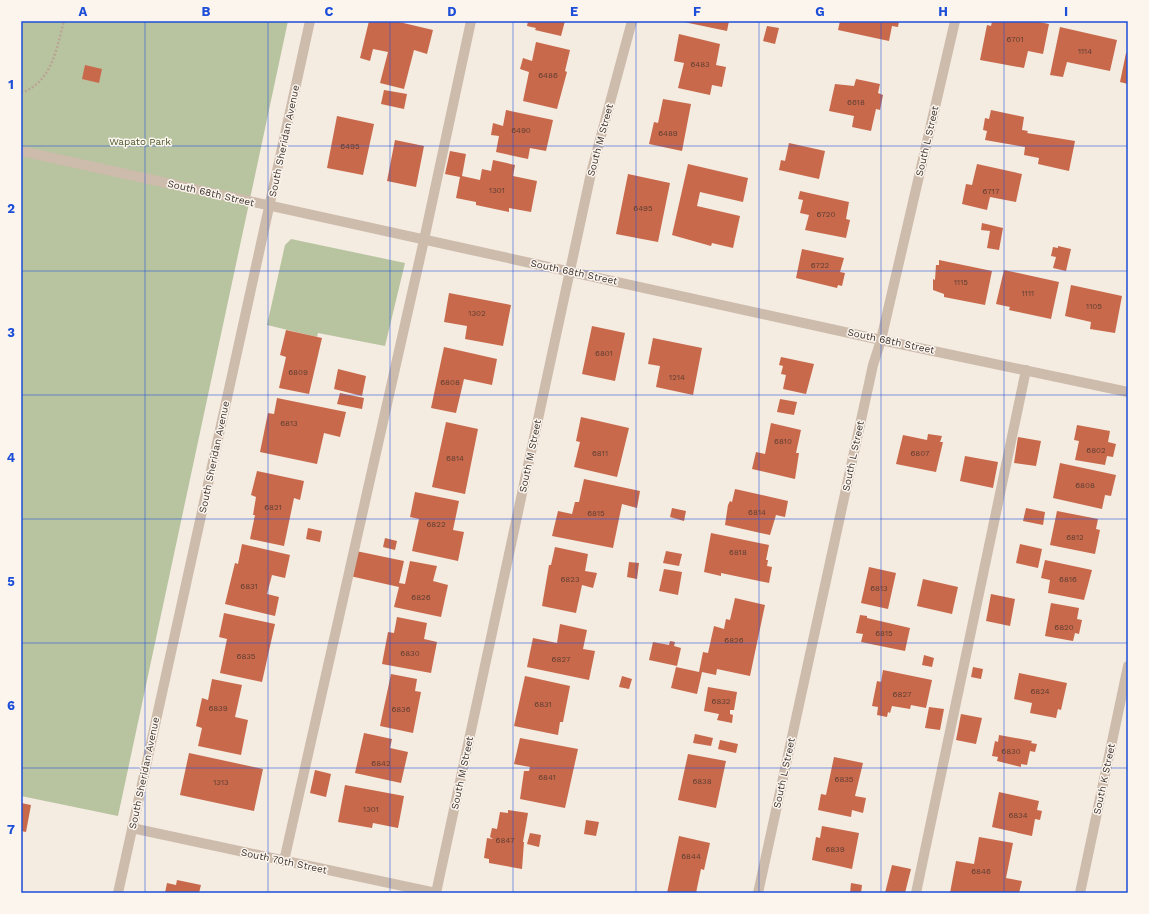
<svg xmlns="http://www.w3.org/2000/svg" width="1149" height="914" viewBox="0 0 1149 914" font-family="'Work Sans',sans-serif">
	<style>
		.green { fill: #b8c4a0 }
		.building { fill: #c8694b }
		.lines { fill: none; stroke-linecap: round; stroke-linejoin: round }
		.path { stroke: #b9a596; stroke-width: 2.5; stroke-dasharray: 2 2; stroke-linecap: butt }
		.minor { stroke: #cdbbac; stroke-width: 10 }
		.grid { fill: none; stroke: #1d4ed8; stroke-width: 1; stroke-opacity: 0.55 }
		.labels { text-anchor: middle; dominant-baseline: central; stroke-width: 3; stroke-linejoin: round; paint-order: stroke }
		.number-label { font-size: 8px; fill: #5e3e33 }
		.street-label { font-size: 10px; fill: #3b302b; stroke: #fbf5ee }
		.park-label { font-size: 10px; fill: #4a5a2e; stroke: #fbf5ee }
		.neatline { fill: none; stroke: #1d4ed8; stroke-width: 1.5 }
		.grid-label { font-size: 13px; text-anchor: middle; font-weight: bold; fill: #1d4ed8 }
	</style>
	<rect width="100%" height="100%" fill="#f4ebe1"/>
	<path class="green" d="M21 21H288L118 816 21 796Z
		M291 239 405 263 385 346 318 333 317 337 267 325 285 245Z"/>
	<path class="building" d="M369 21H395L433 30 427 54 414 50 404 89 380 83 388 52 373 49 370 61 360 58Z
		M528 21H565L561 36 535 30 536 28 527 26Z
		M679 21H729L727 31Z
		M840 21H899L898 27 892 26 889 41 838 30Z
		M992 21H1034L1049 24 1043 54 1028 51 1024 68 980 60 987 25 991 26Z
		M767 26 779 28 775 44 763 41Z
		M1060 27 1117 40 1110 71 1067 62 1063 77 1050 75Z
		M679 34 720 44 716 65 726 67 722 87 712 85 710 95 678 88 684 63 674 61Z
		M536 42 570 50 565 71 567 72 557 109 523 101 529 72 520 69 523 58 532 61Z
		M1126 53H1128V84L1120 82Z
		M85 65 102 69 99 83 82 79Z
		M856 79 880 84 878 93 883 95 880 110 876 109 871 131 852 127 854 116 829 111 835 84 854 86Z
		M384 90 407 94 404 109 381 104Z
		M663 99 691 104 682 151 649 144 654 122 658 123Z
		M506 110 553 120 546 151 530 148 528 159 496 152 499 136 491 135 493 123 503 126Z
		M991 110 1024 117 1022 130 1028 131 1027 133 1075 141 1069 171 1038 164 1039 158 1024 155 1025 147 985 140 987 131 983 130 985 118 989 119Z
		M337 116 374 124 363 175 327 168Z
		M395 140 424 146 416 187 387 181Z
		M789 143 825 151 819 179 779 170 781 160 785 161Z
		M450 151 466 154 462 176 480 180 482 169 491 171 493 160 515 165 513 176 537 181 531 212 509 208V212L476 205V202L456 198 460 177 445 174Z
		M688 164 748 178 743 202 700 192 697 206 740 216 733 248 712 243 711 246 672 235Z
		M977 164 1022 174 1016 202 990 197 987 210 962 204 966 184 972 185Z
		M628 174 670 183 658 242 616 234Z
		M800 191 849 202 846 219 850 220 846 238 805 230 809 215 800 213 803 200 798 199Z
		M982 223 1003 228 999 250 987 248 990 231 981 230Z
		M1058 246 1071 249 1066 271 1053 268 1056 257 1051 256 1053 247 1058 248Z
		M802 249 844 258 840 272 845 273 842 286 838 285 837 288 796 278Z
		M939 260 992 271 985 305 944 297V294L933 290V279L935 280 936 265H939Z
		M1004 270 1059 282 1051 319 1009 310 1010 307 996 304Z
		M1071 285 1122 296 1115 333 1090 329 1091 322 1065 316Z
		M449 293 511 305 503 346 465 339 467 326 444 322Z
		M592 326 625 333 615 381 582 374Z
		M286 330 322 338 309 394 279 388 286 357 280 355Z
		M653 338 702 348 693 395 656 387 660 366 648 364Z
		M444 347 497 359 492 385 464 379 456 413 431 408Z
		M781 357 814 364 806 394 783 389 786 375 781 374 783 366 779 365Z
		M338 369 366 376 362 396 334 389Z
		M340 393 364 398 362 409 337 404Z
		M277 398 346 412 340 437 324 433 317 464 260 452 268 413 274 414Z
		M780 399 797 402 794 415 777 412Z
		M581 417 629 428 617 477 574 467 580 442 576 441Z
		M446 422 478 429 465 494 432 487Z
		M771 423 801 430 796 453H799L795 479 752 469 756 452 765 454Z
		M1077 425 1110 431 1108 442 1116 444 1113 457 1107 456 1105 465 1075 460 1079 441 1074 440Z
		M928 434 942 436 940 442H943L936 472 896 464 903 435 927 440Z
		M1018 437 1041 441 1036 466 1014 463Z
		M965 456 998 462 993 488 960 481Z
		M1060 463 1116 475 1111 496 1105 495 1102 509 1053 498Z
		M257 471 304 481 300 500 294 498 284 546 250 539 255 515H253L256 497 251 495Z
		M584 479 640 491 637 508 622 504 613 548 552 536 558 511 572 514 575 502H579Z
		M735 489 788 501 785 517 776 515 770 535 725 525 728 505 730 501 732 502Z
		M415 492 459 501 453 530 464 532 458 561 412 551 419 519 410 517Z
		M672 508 686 511 684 521 670 517Z
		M1026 508 1045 512 1043 525 1023 521Z
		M1057 511 1098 519 1096 529 1100 530 1095 554 1050 545Z
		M308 528 322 531 320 542 306 539Z
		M711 533 769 545 766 560H768L767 566 772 567 769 583 721 573V576L704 572Z
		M385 538 397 541 395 550 383 547Z
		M242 544 290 555 285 578 272 575 267 594 279 597 275 616 225 604 235 563 238 564Z
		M1020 544 1042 549 1038 568 1016 563Z
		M555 547 588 554 585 571 597 573 593 588 582 585 576 613 542 606 549 565H551Z
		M356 551 404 561 399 583 405 584 410 561 437 566 433 581 448 585 441 617 394 607 399 587 350 576Z
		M666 551 682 554 679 566 663 563Z
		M1045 560 1092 570 1084 600 1048 593 1050 580 1041 578Z
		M629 562 639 563 637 579 627 577Z
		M869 567 896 573 888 609 861 603Z
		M664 569 682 572 678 595 659 591Z
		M923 579 958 587 952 614 917 606Z
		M991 594 1015 599 1010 626 986 621Z
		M735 598 765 605 750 676 717 669 716 675 702 672 697 694 671 688 676 667 699 672 703 652 708 653 714 626 724 629 726 619 730 620Z
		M1051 603 1079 608 1077 619 1082 620 1079 634 1075 633 1073 641 1045 636Z
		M224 613 275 624 262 682 220 673 227 639 219 637Z
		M860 615 867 616V618L910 628 905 651 861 642 863 634 856 633Z
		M397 617 427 623 424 639 437 642 431 673 382 664 388 632 394 633Z
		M560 624 587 630 583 649 595 651 589 680 527 667 533 638 557 643Z
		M670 641 675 642 674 646 681 648 677 666 649 660 653 642 669 645Z
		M924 655 934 658 932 667 922 665Z
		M973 667 983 669 981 679 971 677Z
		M883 670 932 680 926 708 911 705 910 709 892 706 890 713 888 712 887 717 877 715 878 707 872 706 877 681 881 682Z
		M1019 673 1067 683 1061 710 1058 709 1056 718 1030 713 1032 703 1014 699Z
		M391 674 417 679 415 691 421 692 413 733 380 726Z
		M525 676 570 686 563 722H560L558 735 514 726Z
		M622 676 632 679 629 689 619 687Z
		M212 679 242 685 235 717 248 720 241 755 198 746 202 728 196 726 202 698 208 700Z
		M708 687 737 692 734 710H730V714L733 715 732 723 717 720 719 714 704 711Z
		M929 707 944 709 940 730 925 728Z
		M961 714 982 718 976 744 956 740Z
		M364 733 392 739 390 748 408 752 401 783 355 773Z
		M695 734 713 738 711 746 693 743Z
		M999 735 1032 741 1031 743 1037 744 1035 752 1030 751 1027 765 1021 764V767L997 761 998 757 992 756 995 741 998 742Z
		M520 738 578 749 565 808 520 799 524 771H529L530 767 514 764Z
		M720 740 738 744 736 753 718 749Z
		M189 753 263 769 254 811 180 795Z
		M688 754 726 761 716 808 678 800Z
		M834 757 863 763 855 796 866 798 863 813 852 810 851 817 818 810 821 794 826 795Z
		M315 770 331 774 326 797 310 793Z
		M345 785 404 796 398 828 373 823 372 828 338 822Z
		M999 792 1039 801 1037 810 1042 811 1040 820 1035 819 1032 836 992 827Z
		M21 803 31 805 26 832 21 831Z
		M508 810 528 813 523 842H524L522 869 489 863V859L484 858 487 838 493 839 490 837 492 828 497 829 500 812 508 813Z
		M586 820 599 822 596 836 584 834Z
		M822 826 859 833 852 869 812 860 816 837 820 838Z
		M530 833 541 835 539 847 527 844Z
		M679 836 710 843 704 870 701 869 696 893H667Z
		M979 837 1013 843 1006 878 1022 881 1019 893H950L956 861 974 864Z
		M892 865 911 869 905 893H885Z
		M177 880 201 885 199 893H165L167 883 176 885Z
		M851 883 862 885 861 893H850Z"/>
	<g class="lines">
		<path class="path" d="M21 93C52 82 56 50 64 21"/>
		<path class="minor" d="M21 151 881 340 1128 392
			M132 828 436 893
			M284 861 424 240 471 21
			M118 893 310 21
			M436 893 591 173 632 21
			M758 893 873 365 881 340 955 21
			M916 893 1026 370
			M1080 893 1128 666"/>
	</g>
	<path class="grid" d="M145 21V893M268 21V893M390 21V893M513 21V893M636 21V893M759 21V893M881 21V893M1004 21V893M21 146H1128M21 271H1128M21 395H1128M21 519H1128M21 643H1128M21 768H1128"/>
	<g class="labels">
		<g class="number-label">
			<text x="1015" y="39">6701</text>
			<text x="1085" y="51">1114</text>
			<text x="700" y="64">6483</text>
			<text x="548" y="75">6486</text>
			<text x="856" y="102">6618</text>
			<text x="521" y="130">6490</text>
			<text x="668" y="133">6489</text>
			<text x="350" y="146">6495</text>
			<text x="497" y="190">1301</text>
			<text x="991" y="191">6717</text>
			<text x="643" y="208">6495</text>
			<text x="826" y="214">6720</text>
			<text x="820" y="265">6722</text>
			<text x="961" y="282">1115</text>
			<text x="1028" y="293">1111</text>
			<text x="1094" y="306">1105</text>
			<text x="477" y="313">1302</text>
			<text x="604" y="353">6801</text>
			<text x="298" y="372">6809</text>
			<text x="677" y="377">1214</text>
			<text x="450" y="382">6808</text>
			<text x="289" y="423">6813</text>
			<text x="783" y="441">6810</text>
			<text x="1096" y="450">6802</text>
			<text x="600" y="453">6811</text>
			<text x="920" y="453">6807</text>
			<text x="455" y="458">6814</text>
			<text x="1085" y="485">6808</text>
			<text x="273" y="507">6821</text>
			<text x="757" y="512">6814</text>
			<text x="596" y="513">6815</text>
			<text x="436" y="524">6822</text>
			<text x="1075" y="537">6812</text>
			<text x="738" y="552">6818</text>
			<text x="570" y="579">6823</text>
			<text x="1068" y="579">6816</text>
			<text x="249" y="586">6831</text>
			<text x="879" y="588">6813</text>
			<text x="421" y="597">6826</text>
			<text x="1064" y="627">6820</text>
			<text x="884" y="633">6815</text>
			<text x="734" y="640">6826</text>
			<text x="410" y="653">6830</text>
			<text x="246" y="656">6835</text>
			<text x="561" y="659">6827</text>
			<text x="1040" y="691">6824</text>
			<text x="902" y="694">6827</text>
			<text x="721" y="701">6832</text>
			<text x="543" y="704">6831</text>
			<text x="218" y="708">6839</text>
			<text x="401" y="709">6836</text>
			<text x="1011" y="751">6830</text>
			<text x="381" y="763">6842</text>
			<text x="547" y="777">6841</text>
			<text x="844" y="779">6835</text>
			<text x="702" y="781">6838</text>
			<text x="221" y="782">1313</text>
			<text x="371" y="809">1301</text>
			<text x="1018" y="815">6834</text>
			<text x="505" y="840">6847</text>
			<text x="835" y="849">6839</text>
			<text x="691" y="856">6844</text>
			<text x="981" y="871">6846</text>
		</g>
		<g class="street-label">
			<text transform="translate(600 140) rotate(-75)">South M Street</text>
			<text transform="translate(284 141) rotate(-78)">South Sheridan Avenue</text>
			<text transform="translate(927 141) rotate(-77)">South L Street</text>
			<text transform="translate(211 193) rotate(13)">South 68th Street</text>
			<text transform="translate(574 272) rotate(12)">South 68th Street</text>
			<text transform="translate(891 341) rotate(12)">South 68th Street</text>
			<text transform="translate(530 456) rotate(-78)">South M Street</text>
			<text transform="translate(853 456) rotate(-78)">South L Street</text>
			<text transform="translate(214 457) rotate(-78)">South Sheridan Avenue</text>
			<text transform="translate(144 773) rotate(-78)">South Sheridan Avenue</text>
			<text transform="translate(462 773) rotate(-78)">South M Street</text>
			<text transform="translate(784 773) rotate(-78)">South L Street</text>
			<text transform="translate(1104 779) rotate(-78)">South K Street</text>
			<text transform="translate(284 861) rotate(12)">South 70th Street</text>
		</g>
		<g class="park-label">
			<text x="140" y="141">Wapato Park</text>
		</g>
	</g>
	<rect width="1149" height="914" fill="none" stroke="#fbf5ee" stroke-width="44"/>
	<rect x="22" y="22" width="1105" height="870" class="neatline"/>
	<g class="grid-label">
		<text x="83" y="16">A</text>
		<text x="206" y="16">B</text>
		<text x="329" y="16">C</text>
		<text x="452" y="16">D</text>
		<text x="574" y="16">E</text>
		<text x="697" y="16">F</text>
		<text x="820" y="16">G</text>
		<text x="943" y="16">H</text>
		<text x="1066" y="16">I</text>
		<text x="11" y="89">1</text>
		<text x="11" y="213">2</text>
		<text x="11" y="337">3</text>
		<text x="11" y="462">4</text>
		<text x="11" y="586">5</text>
		<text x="11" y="710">6</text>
		<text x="11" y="834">7</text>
	</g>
</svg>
